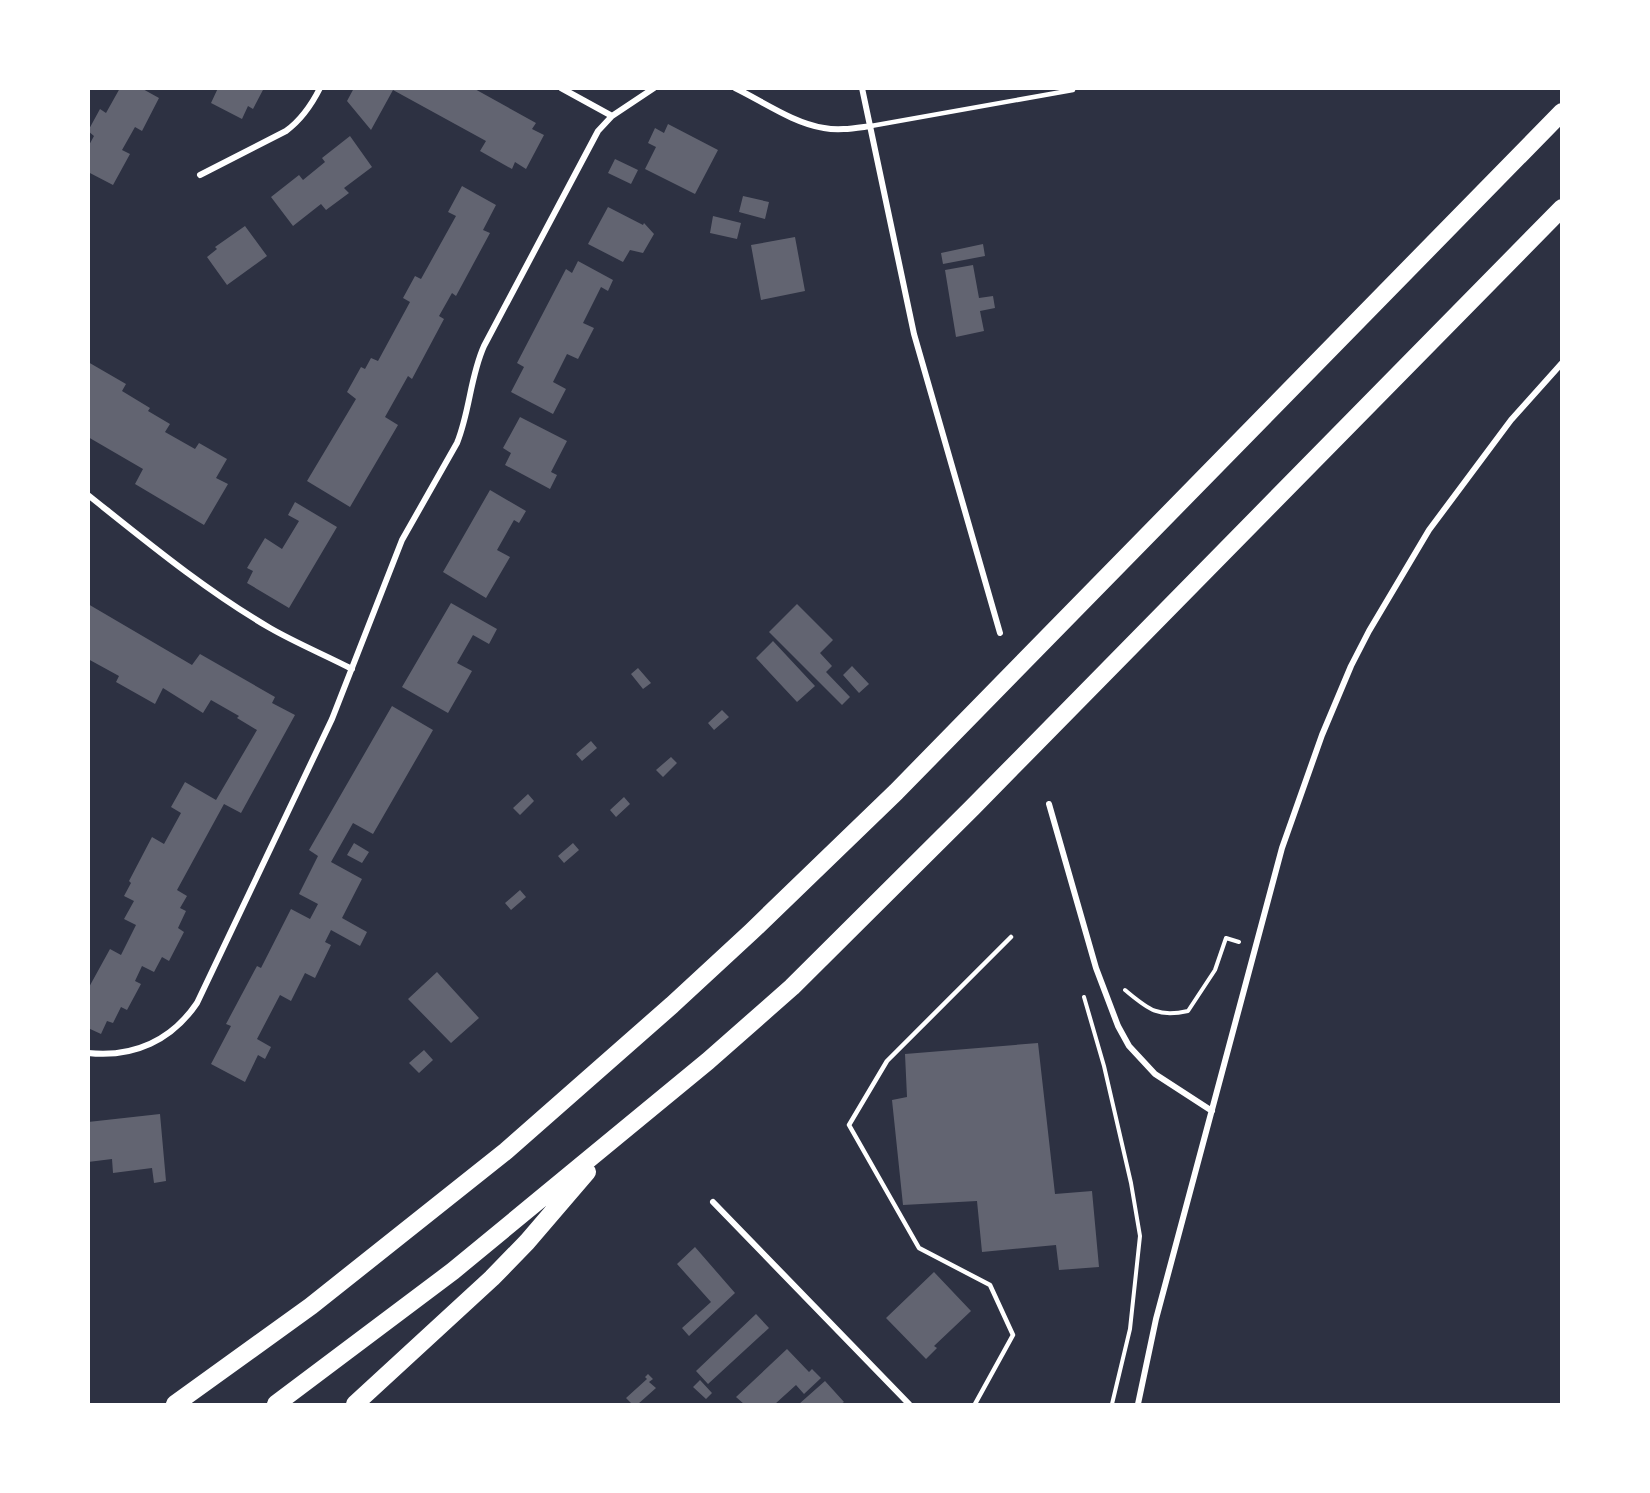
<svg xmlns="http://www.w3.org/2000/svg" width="1650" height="1493" viewBox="0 0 1650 1493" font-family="Figtree,sans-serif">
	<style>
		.building { fill: #626471 }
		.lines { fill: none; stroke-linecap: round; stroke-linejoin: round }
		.path { stroke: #fff; stroke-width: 4 }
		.service { stroke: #fff; stroke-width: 4.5 }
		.minor { stroke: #fff; stroke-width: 6 }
		.motorway { stroke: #fff; stroke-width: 18 }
	</style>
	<rect width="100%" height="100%" fill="#2d3142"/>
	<path class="building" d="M120 88H141L159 98 142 131 135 127 122 150 130 154 113 185 88 172V147L94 136 88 131 100 109 106 113Z
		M218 88H264L253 109 248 106 242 119 211 103Z
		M354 88H473L536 123 532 129 544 135 526 169 515 162 512 169 480 151 486 141 393 90 371 130 347 101Z
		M668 124 718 150 695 194 645 169 656 147 648 143 655 128 664 133Z
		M350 136 372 167 344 188 349 193 326 210 321 204 293 226 271 197 299 175 303 180 325 162 322 158Z
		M615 159 638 170 631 184 608 173Z
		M462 186 496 205 483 230 490 233 456 296 452 293 439 316 444 319 412 379 408 376 385 417 398 425 350 507 307 481 356 399 347 392 361 367 365 369 371 358 378 361 410 302 403 298 415 276 421 279 456 216 448 212Z
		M743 196 769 202 765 219 739 212Z
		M608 207 643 225 644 223 654 234 643 253 630 250 623 262 588 244Z
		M713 216 741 223 737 239 710 233Z
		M245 226 267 256 227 285 207 257 217 249 215 247Z
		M795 237 805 291 761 300 751 245Z
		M983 244 985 256 943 264 941 253Z
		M578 261 613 280 608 291 601 287 583 323 594 328 578 359 567 354 553 382 566 389 553 414 511 392 524 367 517 363 566 269 572 273Z
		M973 265 979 298 993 296 995 308 980 311 984 331 956 337 945 270Z
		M88 362 126 384 122 391 150 408 148 411 170 424 165 432 195 449 199 443 227 459 216 478 228 484 204 525 135 484 143 469 88 437Z
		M520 417 567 441 551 472 557 475 550 489 505 465 511 453 503 448Z
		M490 490 526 511 519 523 514 520 497 550 510 557 486 598 443 572Z
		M295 502 337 527 289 608 247 583 253 571 247 568 265 538 282 549 299 521 288 515Z
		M451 603 497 629 489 644 473 635 457 663 472 671 448 713 402 687Z
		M88 604 192 665 200 654 275 697 272 703 295 715 241 813 224 804 177 890 187 896 180 908 186 911 178 928 184 932 169 961 162 957 154 972 142 966 135 981 141 984 127 1010 121 1007 113 1023 107 1021 101 1034 88 1028V989L110 949 121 955 136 925 124 919 134 901 124 896 131 883 129 881 152 837 164 844 181 813 171 807 185 782 216 800 257 730 237 718 239 716 211 700 203 713 163 688 155 704 116 682 119 676 88 659Z
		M797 604 833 640 820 653 832 666 826 672 850 697 842 705 769 632Z
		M773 641 815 686 797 702 756 658Z
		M852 666 869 684 859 693 843 675Z
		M638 668 651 683 643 689 631 674Z
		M392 706 433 730 373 834 353 823 331 862 362 879 342 918 367 932 360 946 331 930 325 942 331 945 315 978 305 973 291 1001 280 995 257 1039 271 1047 265 1059 258 1055 245 1082 211 1064 231 1026 226 1024 257 966 261 968 291 909 310 919 318 904 299 894 318 856 309 850Z
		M722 710 729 717 714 730 708 723Z
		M591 741 597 748 582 761 576 754Z
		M671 757 677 763 663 777 656 770Z
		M528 794 534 801 520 815 513 808Z
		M624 797 630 804 616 817 610 810Z
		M354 843 369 852 362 863 347 855Z
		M573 843 579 850 564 863 558 856Z
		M520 890 526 897 511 910 505 903Z
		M437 972 479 1018 451 1043 408 999Z
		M1038 1043 1055 1194 1092 1191 1099 1267 1059 1270 1056 1245 982 1252 977 1201 903 1205 892 1100 907 1097 905 1054Z
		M424 1050 433 1060 419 1073 409 1063Z
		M160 1114 166 1181 154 1183 152 1168 113 1173 112 1159 88 1162V1122Z
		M695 1247 735 1293 689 1336 682 1328 711 1302 677 1264Z
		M934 1272 971 1311 934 1346 937 1348 926 1359 886 1318Z
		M756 1314 769 1328 708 1384 696 1371Z
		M787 1349 809 1372 812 1369 821 1378 804 1394 796 1385 775 1404H744L736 1397Z
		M648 1374 653 1379 649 1382 656 1388 638 1404H632L626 1398 647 1379 645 1377Z
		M700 1380 712 1393 706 1399 693 1387Z
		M825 1381 844 1402 841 1404H799Z"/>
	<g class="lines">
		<path class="path" d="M1125 990C1148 1009 1157 1018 1188 1011L1215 970 1226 938 1239 942
			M1084 997 1104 1066 1131 1183 1140 1236 1130 1329 1112 1404"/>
		<path class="service" d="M871 126 1073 90
			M975 1404 1013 1335 990 1285 919 1248 849 1125 887 1061 1011 937"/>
		<path class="minor" d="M561 88 612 116
			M735 88C764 102 793 123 824 128 839 131 855 128 871 126
			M862 88 914 334 1000 633
			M200 175 286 131C301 120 311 106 320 88
			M88 495C147 542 205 590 270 628 296 643 325 655 352 669
			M1049 804 1096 968 1118 1026 1129 1046 1155 1074 1212 1111
			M88 1053C134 1058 172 1040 197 1003L332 719 402 540 457 443C470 411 470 377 484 346L598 131 612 116 654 88
			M713 1202 909 1404
			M1138 1404 1156 1319 1282 848 1322 735 1351 666 1369 631 1429 530 1511 420 1562 363"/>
		<path class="motorway" d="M175 1404 311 1306 506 1151 672 1005 751 932 896 792 1562 112
			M276 1404 453 1271 708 1061 792 987 972 808 1562 208
			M355 1404 492 1278 527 1242 587 1172"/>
	</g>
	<rect width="1650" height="1493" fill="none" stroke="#ffffff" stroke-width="180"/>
</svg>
